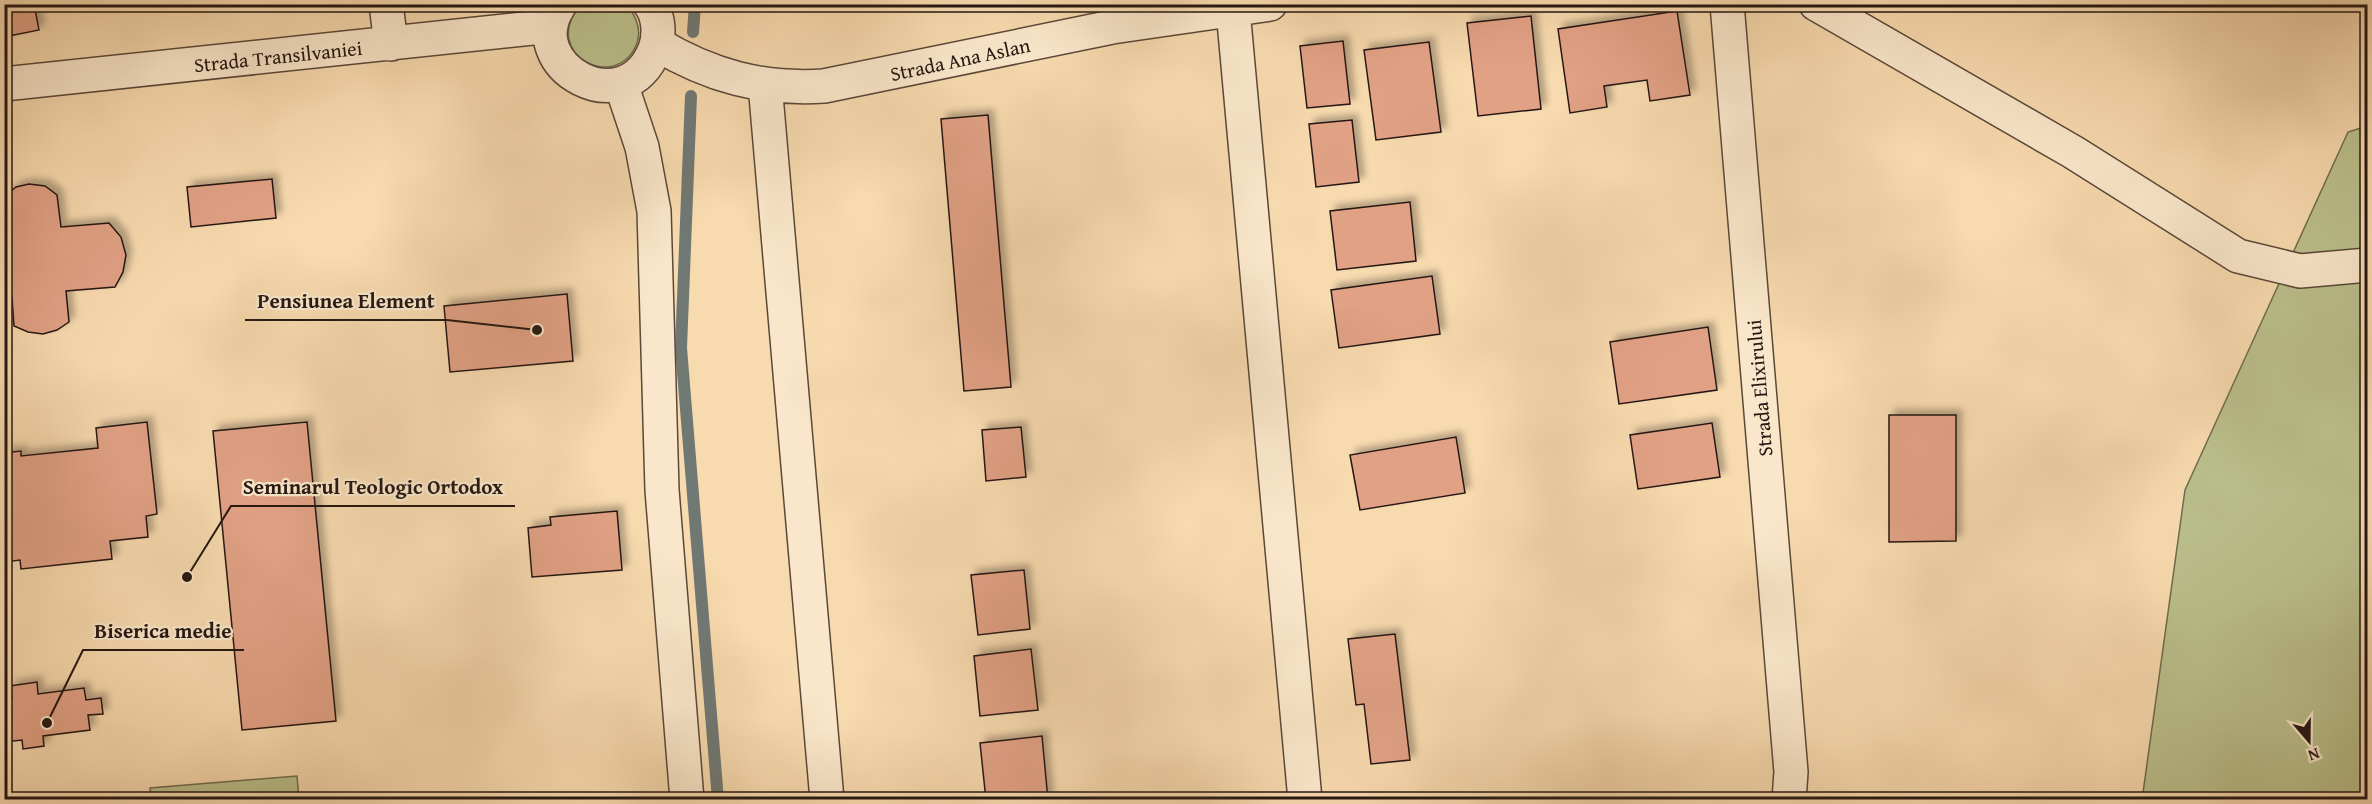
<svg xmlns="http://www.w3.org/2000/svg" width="2372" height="804" viewBox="0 0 2372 804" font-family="'Gentium Book Plus',serif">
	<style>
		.green { fill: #bbc08c; stroke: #706c4f; stroke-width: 1.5 }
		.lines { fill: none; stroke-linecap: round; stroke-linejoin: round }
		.stream { stroke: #707874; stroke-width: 12 }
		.building { fill: #e1a185; stroke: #251712; stroke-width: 1.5; filter: url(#shadow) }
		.street-casing { stroke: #5a4839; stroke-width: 36 }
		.street { stroke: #fae7cb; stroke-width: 33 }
		.labels { text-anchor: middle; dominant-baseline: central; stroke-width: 4.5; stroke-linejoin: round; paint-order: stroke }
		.street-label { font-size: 20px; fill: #251712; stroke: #fae7cb }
		.leader { fill: none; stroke: #251712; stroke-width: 2 }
		.callout-dot { fill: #251712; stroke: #fae7cb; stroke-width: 2 }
		.callout-label { font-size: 21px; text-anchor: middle; font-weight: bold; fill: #251712; stroke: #fae7cb; stroke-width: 4.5; stroke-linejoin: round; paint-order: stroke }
	</style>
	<defs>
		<filter id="shadow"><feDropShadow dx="5.5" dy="-5.5" stdDeviation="3" flood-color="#0004"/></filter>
	</defs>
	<rect width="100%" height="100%" fill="#f8daaf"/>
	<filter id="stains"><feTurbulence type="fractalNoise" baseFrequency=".00333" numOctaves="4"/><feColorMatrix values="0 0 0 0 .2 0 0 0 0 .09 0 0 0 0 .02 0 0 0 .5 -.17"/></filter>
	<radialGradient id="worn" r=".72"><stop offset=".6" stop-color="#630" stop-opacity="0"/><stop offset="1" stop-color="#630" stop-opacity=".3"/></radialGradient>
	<path class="green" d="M580 5H627C636 16 642 28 637 43 618 94 539 55 580 5Z
		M2367 126V799L2142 800 2185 490 2348 132Z
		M297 776 299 799H151L150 788Z"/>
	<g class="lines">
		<path class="stream" d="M693 32 695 4
			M691 96 681 348 718 800"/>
	</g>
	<path class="building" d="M4 4H34L39 30 4 37Z
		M68 4H104L69 11Z
		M1677 11 1690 95 1650 101 1647 80 1604 86 1607 107 1570 113 1558 29Z
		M1531 16 1541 109 1478 116 1467 23Z
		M1343 41 1350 104 1307 108 1300 46Z
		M1429 42 1441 132 1376 140 1364 50Z
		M988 115 1011 387 964 391 941 119Z
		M1352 120 1359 182 1316 187 1309 124Z
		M272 179 276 218 191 227 187 187Z
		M29 184 45 186 57 195 61 227 109 223 121 237 126 255 123 272 115 287 66 291 69 322 57 330 43 334 28 332 14 326 12 298 4 299V233L7 232 4 197 16 187Z
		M1410 202 1416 261 1337 270 1330 211Z
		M1432 276 1440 334 1339 348 1331 290Z
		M567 294 573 361 450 372 444 306Z
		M1708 327 1717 390 1619 404 1610 342Z
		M1889 415H1956V541L1889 542Z
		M147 422 157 514 146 516 148 537 110 541 112 559 21 569 20 560 4 562V453L21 451V456L98 448 96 428Z
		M307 422 336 721 242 730 213 431Z
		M1712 423 1720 477 1638 489 1630 435Z
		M1021 427 1026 477 986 481 982 430Z
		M1456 437 1465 493 1360 510 1350 455Z
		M617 511 622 570 532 577 528 528 551 525 550 517Z
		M1024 570 1030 629 978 635 971 575Z
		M1395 634 1410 760 1371 764 1364 704 1356 705 1348 639Z
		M1031 649 1038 710 980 716 974 656Z
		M37 682 38 694 84 688 86 700 101 698 103 714 88 715 90 730 43 736 44 746 23 749 22 740 4 742V699L12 698 10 686Z
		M1042 736 1048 800H986L980 743Z"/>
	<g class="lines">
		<defs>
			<path id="street" d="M386 4 391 44
				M1727 4 1791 772 1789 800
				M1816 4 2073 152 2238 256 2300 271 2368 265
				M559 6C519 66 625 126 655 49 660 35 659 16 650 4
				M1233 10 1305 800
				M657 44C710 76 762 90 824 86L1112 27 1270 4
				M4 84 551 26
				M621 84 642 147 654 211 662 490 687 800
				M765 84 827 800"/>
		</defs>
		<use href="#street" class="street-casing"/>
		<use href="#street" class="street"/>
	</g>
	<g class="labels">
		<g class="street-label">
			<text transform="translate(278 56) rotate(-6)">Strada Transilvaniei</text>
			<text transform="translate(960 59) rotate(-12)">Strada Ana Aslan</text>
			<text transform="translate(1759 388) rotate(-95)">Strada Elixirului</text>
		</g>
	</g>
	<path class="leader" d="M537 330L447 320H245M187 577L231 506H515M47 723L83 650H244"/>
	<g class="callout-dot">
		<circle cx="537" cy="330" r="6"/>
		<circle cx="187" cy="577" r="6"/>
		<circle cx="47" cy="723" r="6"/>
	</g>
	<g class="callout-label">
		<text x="346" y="308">Pensiunea Element</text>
		<text x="373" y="494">Seminarul Teologic Ortodox</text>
		<text x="163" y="638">Biserica medie</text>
	</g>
	<rect width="2372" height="804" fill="none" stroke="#f8daaf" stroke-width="24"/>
	<rect x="6" y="6" width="2360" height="792" fill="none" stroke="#251712" stroke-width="3"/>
	<rect x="12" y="12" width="2348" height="780" fill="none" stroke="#251712" stroke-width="1.5"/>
	<g transform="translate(2309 741) rotate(160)" stroke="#fae7cb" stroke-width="4.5" paint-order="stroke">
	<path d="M0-4.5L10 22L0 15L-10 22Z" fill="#251712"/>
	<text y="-9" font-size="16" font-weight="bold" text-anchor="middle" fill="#251712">N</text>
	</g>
	<rect width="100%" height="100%" filter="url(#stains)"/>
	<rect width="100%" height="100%" fill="url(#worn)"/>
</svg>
